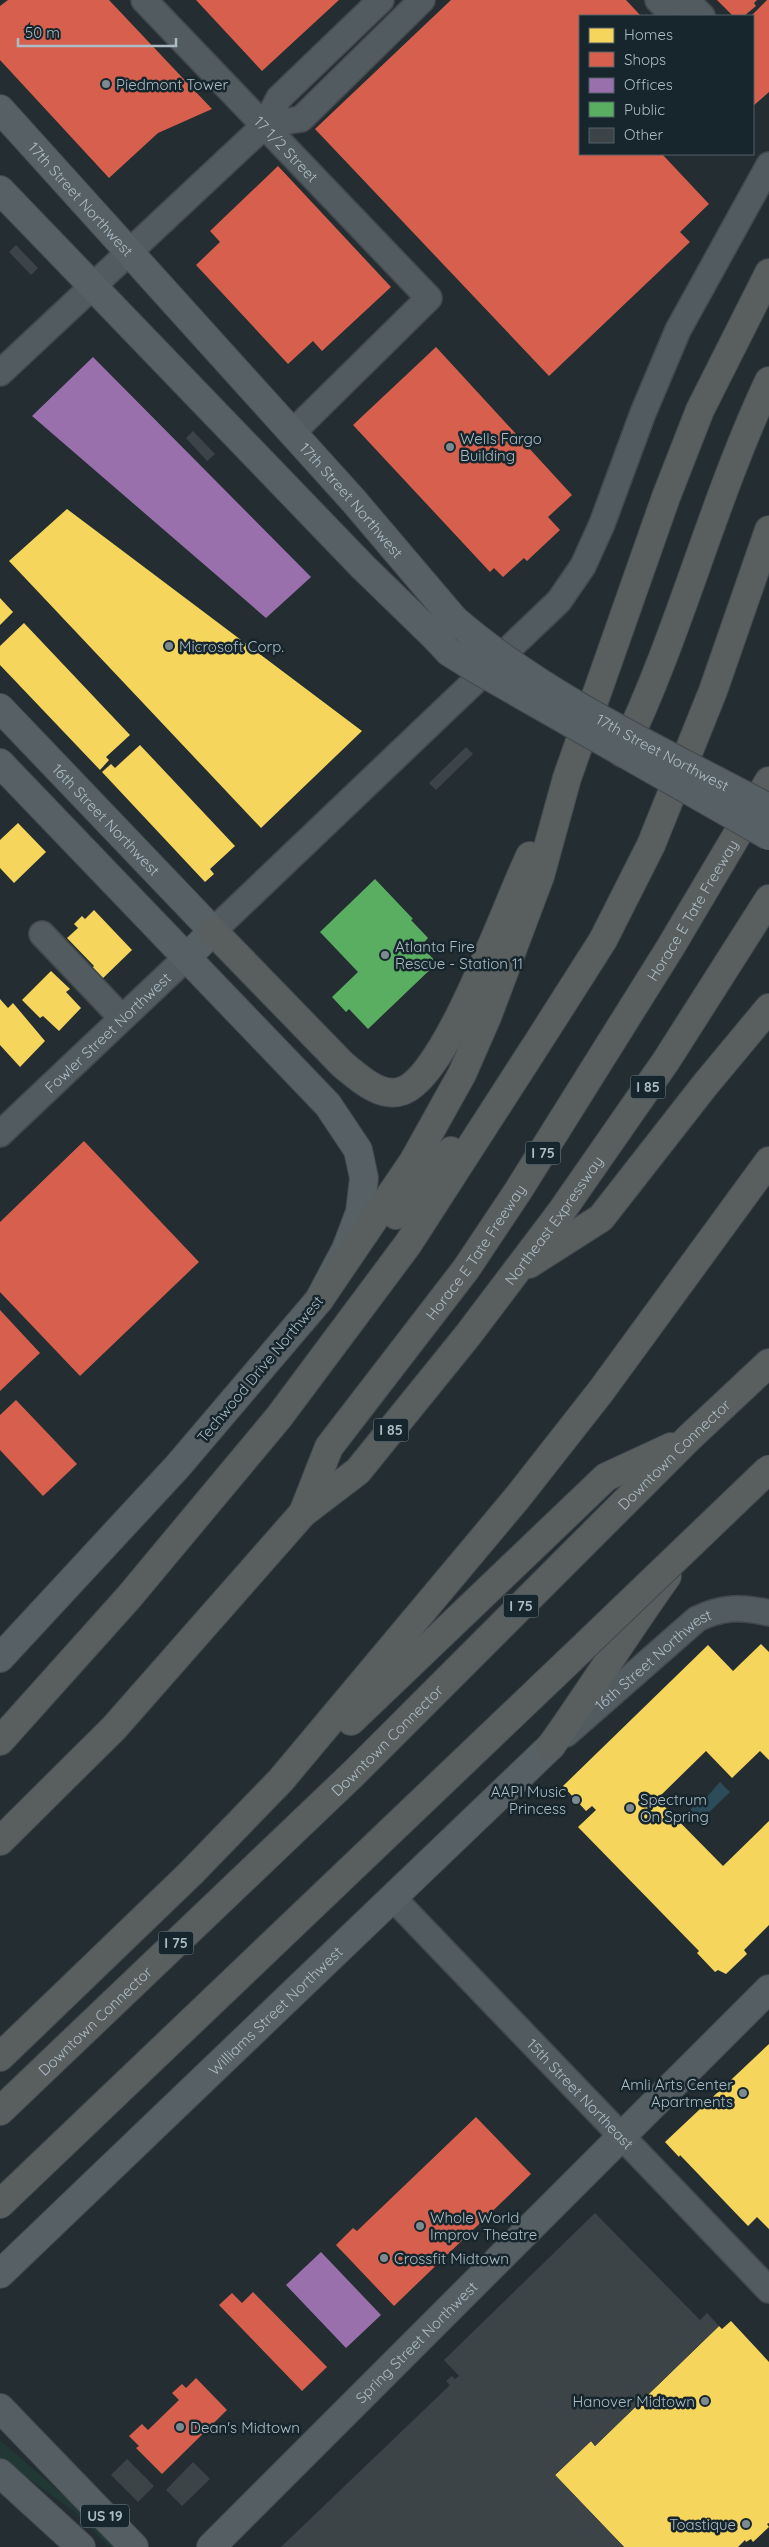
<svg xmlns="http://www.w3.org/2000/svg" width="769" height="2547" viewBox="0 0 769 2547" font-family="Quicksand,sans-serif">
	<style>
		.green { fill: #213835 }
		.water { fill: #2c4c5a }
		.homes { fill: #f6d55c }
		.shops { fill: #d6604d }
		.offices { fill: #9970ab }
		.public { fill: #5aae61 }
		.building { fill: #3c4448 }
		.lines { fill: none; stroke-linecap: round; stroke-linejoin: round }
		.street-casing { stroke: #42494c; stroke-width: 28 }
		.secondary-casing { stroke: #42494c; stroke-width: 30 }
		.primary-casing { stroke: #414a4e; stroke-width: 30 }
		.highway-casing { stroke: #40494e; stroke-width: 30 }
		.street { stroke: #525b60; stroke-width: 25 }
		.secondary { stroke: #576065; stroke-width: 28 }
		.primary { stroke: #555e62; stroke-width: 28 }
		.highway { stroke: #595e5f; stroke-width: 28 }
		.secondary-bridge-casing { stroke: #42494c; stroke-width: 30; stroke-linecap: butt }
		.highway-bridge-casing { stroke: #40494e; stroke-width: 30; stroke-linecap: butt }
		.secondary-bridge { stroke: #576065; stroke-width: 28 }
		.highway-bridge { stroke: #595e5f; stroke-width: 28 }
		.poi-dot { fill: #7c8a91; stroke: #17252c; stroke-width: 2 }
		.labels { text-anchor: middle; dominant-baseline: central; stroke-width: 5; stroke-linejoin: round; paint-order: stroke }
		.shield { fill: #17252c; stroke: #7f8f97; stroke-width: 1 }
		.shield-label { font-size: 14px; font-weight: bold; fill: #abbcc5 }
		.poi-label { font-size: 15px; fill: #abbcc5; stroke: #17252c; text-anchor: start }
		.street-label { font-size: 15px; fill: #abbcc5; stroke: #17252c }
	</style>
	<rect width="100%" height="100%" fill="#242d31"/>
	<path class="green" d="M0 2440 79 2509 117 2547H109L75 2512 0 2458Z"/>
	<path class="water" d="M720 1782 730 1792 697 1824 687 1813 696 1804 699 1806Z"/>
	<path class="homes" d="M67 509 362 731 261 828 9 561Z
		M0 598 13 612 0 625Z
		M24 623 130 735 106 757 109 760 100 770 0 665V646Z
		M140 745 235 846 210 869 214 874 205 882 102 772 111 764 115 768Z
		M18 823 46 852 14 883 0 868V840Z
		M94 910 132 950 100 981 90 970 94 966 67 938 78 928 74 924 82 916 85 919Z
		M51 971 70 989 66 992 81 1008 59 1031 43 1016 40 1018 22 1000Z
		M0 999 8 1008 13 1003 45 1041 20 1067 0 1045Z
		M761 1644 769 1652V1760L760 1751 732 1778 706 1751 657 1799 723 1866 769 1821V1925L744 1950 747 1954 726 1974 718 1970 715 1972 697 1953 699 1951 578 1827 596 1810 592 1806 586 1811 563 1786 708 1645 733 1671Z
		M769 2044V2229L757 2217 748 2226 680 2155 679 2157 665 2142Z
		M731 2321 769 2362V2523L767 2524 769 2527 753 2542 751 2539 746 2542 745 2540 738 2547H624L555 2475 591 2441 595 2446 719 2326 722 2329Z"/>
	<path class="shops" d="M8 0H109L212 109 158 133 109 178 0 60V6Z
		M196 0H339L262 71Z
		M451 0H626L641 16H580V154H662L709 204 680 232 690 242 549 376 315 129Z
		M717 0H757L754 3 756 6 744 16H733Z
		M767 0H769V92L753 106V16H751Z
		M278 166 391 287 322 351 313 341 288 364 196 265 220 242 210 231Z
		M436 347 572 495 548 517 560 530 527 561 524 558 503 577 494 568 490 572 353 425Z
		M84 1141 199 1262 80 1376 0 1292V1222Z
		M0 1310 40 1353 0 1391Z
		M16 1400 77 1464 43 1496 0 1450V1415Z
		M476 2117 531 2174 394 2306 336 2245 353 2228 357 2231Z
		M253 2292 327 2367 302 2391 219 2305 232 2293 242 2303Z
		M196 2378 227 2410 162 2474 136 2448 139 2446 129 2436 142 2424 148 2430 179 2400 172 2393 182 2384 186 2388Z"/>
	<path class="offices" d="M93 357 311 577 266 618 32 416Z
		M321 2252 381 2315 346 2348 286 2285Z"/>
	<path class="public" d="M375 879 413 919 411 920 428 938 421 946 437 963 368 1029 349 1009 346 1012 332 997 358 972 320 932Z"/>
	<path class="building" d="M16 245 38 268 31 275 9 252Z
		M193 431 215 454 207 461 186 438Z
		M466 747 473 754 436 790 429 783Z
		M595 2213 700 2320 707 2313 719 2326 595 2446 591 2441 555 2475 624 2547H281L450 2385 446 2381 452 2376 455 2379 459 2376 444 2360Z
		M127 2459 154 2486 138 2502 111 2475Z
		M193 2462 210 2479 182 2506 166 2490Z"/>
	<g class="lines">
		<defs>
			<g id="street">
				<path id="s1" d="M144 0 429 298 292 433"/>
				<path d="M658 0 674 16"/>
				<path d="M686 0 702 16"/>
				<path d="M265 125 301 119 422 0"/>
				<path d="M0 373 265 125 279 98 381 0"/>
				<path d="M213 931 559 601 583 566 602 524 643 413 678 330 769 165"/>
				<path d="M42 934 122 1018"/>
				<path id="s2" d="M0 1134 187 957"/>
				<path id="s3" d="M566 1734 697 1619C722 1607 742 1606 769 1613"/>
				<path id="s4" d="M393 1898 769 2290"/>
			</g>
			<g id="secondary">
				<path id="s5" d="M0 109 353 500 454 619"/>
				<path d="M0 190 363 567 435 637"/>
				<path id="s6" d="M0 708 213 931 187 957"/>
				<path d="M0 763 328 1105 358 1150 364 1178 360 1212 346 1249 319 1300 177 1467 0 1658"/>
				<path id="s7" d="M0 2274 551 1746"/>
			</g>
			<g id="primary">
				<path d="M0 2408 134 2547"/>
				<path d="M0 2473 81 2547"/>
				<path id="s8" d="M211 2547 769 1989"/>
			</g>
			<g id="highway">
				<path d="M622 753C680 633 712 502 769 381"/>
				<path d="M213 931 342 1064C357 1076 380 1099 402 1091 447 1076 507 903 530 856"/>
				<path d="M396 1215 451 1151"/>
				<path d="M529 1264 601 1218 705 1085 769 1008"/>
				<path d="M319 1300 413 1162 462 1074 487 1017 540 876 567 778 666 497 700 410 769 273"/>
				<path id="s9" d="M303 1513 329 1447 466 1269 518 1191 670 948 769 781"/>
				<path d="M351 1721 606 1477 671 1447"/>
				<path d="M0 1741 129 1597 279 1417 408 1244 542 1036 603 940 651 845 713 691 769 530"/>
				<path d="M551 1746C591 1690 627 1632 667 1576"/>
				<path id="s10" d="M0 1841 114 1728 303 1513 358 1471 468 1335 561 1212 666 1061 769 899"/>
				<path d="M0 2057 191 1873 281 1780 517 1498 601 1391 769 1161"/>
				<path id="s11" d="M0 2111 352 1775 690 1437 769 1363"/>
				<path d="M0 2204 571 1659"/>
			</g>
		</defs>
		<use href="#street" class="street-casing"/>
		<use href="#secondary" class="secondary-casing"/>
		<use href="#primary" class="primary-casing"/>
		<use href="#highway" class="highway-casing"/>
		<use href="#street" class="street"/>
		<use href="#secondary" class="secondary"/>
		<use href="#primary" class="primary"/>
		<use href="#highway" class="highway"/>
		<defs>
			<g id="secondary-bridge">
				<path id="s12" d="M454 619C547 699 662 751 769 808"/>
				<path d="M435 637 449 652 478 670 769 836"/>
			</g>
			<path id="highway-bridge" d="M571 1659 769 1469"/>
		</defs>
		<use href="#secondary-bridge" class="secondary-bridge-casing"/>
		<use href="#highway-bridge" class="highway-bridge-casing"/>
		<use href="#secondary-bridge" class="secondary-bridge"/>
		<use href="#highway-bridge" class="highway-bridge"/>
	</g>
	<g class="poi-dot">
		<circle cx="106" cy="84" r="5"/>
		<circle cx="450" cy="447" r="5"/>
		<circle cx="169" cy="646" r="5"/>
		<circle cx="385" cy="955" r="5"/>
		<circle cx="576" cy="1800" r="5"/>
		<circle cx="630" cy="1808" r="5"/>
		<circle cx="743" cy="2093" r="5"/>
		<circle cx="420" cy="2226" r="5"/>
		<circle cx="384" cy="2258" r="5"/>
		<circle cx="705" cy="2401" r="5"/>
		<circle cx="180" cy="2427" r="5"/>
		<circle cx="746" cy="2524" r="5"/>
	</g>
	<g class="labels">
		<g class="shield">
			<rect x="630.5" y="1075.5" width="35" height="23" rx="4"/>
			<rect x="525.5" y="1141.5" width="35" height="23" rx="4"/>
			<rect x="373.5" y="1418.5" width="35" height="23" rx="4"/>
			<rect x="503.5" y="1594.5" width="35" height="23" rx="4"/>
			<rect x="158.5" y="1931.5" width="35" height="23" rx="4"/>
			<rect x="81" y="2504.5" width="48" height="23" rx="4"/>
		</g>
		<g class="shield-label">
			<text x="648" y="1087">I 85</text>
			<text x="543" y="1153">I 75</text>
			<text x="391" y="1430">I 85</text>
			<text x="521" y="1606">I 75</text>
			<text x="176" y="1943">I 75</text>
			<text x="105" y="2516">US 19</text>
		</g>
		<g class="poi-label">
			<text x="116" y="84">Piedmont Tower</text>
			<text x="460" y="438">Wells Fargo<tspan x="460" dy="17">Building</tspan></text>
			<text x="179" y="646">Microsoft Corp.</text>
			<text x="395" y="946">Atlanta Fire<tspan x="395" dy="17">Rescue - Station 11</tspan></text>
			<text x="566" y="1791" text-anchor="end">AAPI Music<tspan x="566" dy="17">Princess</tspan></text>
			<text x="640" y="1799">Spectrum<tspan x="640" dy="17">On Spring</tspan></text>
			<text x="733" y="2084" text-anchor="end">Amli Arts Center<tspan x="733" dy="17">Apartments</tspan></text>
			<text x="430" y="2217">Whole World<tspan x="430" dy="17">Improv Theatre</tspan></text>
			<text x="394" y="2258">Crossfit Midtown</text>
			<text x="695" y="2401" text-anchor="end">Hanover Midtown</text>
			<text x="190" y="2427">Dean's Midtown</text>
			<text x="736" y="2524" text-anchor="end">Toastique</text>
		</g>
		<g class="street-label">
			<text stroke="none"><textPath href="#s1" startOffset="206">17 1/2 Street</textPath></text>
			<text stroke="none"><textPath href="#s5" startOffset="121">17th Street Northwest</textPath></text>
			<text stroke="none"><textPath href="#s5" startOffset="526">17th Street Northwest</textPath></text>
			<text stroke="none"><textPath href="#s12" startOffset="248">17th Street Northwest</textPath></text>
			<text stroke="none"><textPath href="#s6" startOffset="154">16th Street Northwest</textPath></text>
			<text stroke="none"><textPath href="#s9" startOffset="720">Horace E Tate Freeway</textPath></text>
			<text stroke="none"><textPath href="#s2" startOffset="148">Fowler Street Northwest</textPath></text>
			<text stroke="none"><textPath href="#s10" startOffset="834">Northeast Expressway</textPath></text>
			<text stroke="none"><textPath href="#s9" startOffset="315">Horace E Tate Freeway</textPath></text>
			<text transform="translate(260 1369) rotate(-50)">Techwood Drive Northwest</text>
			<text stroke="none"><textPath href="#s11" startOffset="941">Downtown Connector</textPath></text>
			<text stroke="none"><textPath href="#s3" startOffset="115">16th Street Northwest</textPath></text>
			<text stroke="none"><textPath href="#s11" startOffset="536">Downtown Connector</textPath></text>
			<text stroke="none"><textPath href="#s7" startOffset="381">Williams Street Northwest</textPath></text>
			<text stroke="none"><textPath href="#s11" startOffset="131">Downtown Connector</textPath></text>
			<text stroke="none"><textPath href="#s4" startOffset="271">15th Street Northeast</textPath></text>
			<text stroke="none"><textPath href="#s8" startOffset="290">Spring Street Northwest</textPath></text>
		</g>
	</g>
	<rect x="579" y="15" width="175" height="140" fill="#17252c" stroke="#526169"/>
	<rect x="589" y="28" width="25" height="15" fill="#f6d55c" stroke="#526169"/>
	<text x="624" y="40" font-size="15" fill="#abbcc5">Homes</text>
	<rect x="589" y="52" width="25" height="15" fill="#d6604d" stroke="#526169"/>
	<text x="624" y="65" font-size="15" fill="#abbcc5">Shops</text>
	<rect x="589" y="78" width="25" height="15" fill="#9970ab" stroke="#526169"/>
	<text x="624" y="90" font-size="15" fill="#abbcc5">Offices</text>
	<rect x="589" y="102" width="25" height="15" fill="#5aae61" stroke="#526169"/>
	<text x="624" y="115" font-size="15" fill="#abbcc5">Public</text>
	<rect x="589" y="128" width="25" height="15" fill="#3c4448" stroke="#526169"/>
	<text x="624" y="140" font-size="15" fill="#abbcc5">Other</text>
	<path d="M18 38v8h158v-8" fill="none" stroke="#abbcc5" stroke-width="2.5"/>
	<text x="25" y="38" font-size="15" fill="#abbcc5" stroke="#17252c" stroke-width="4" paint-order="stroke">50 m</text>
</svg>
